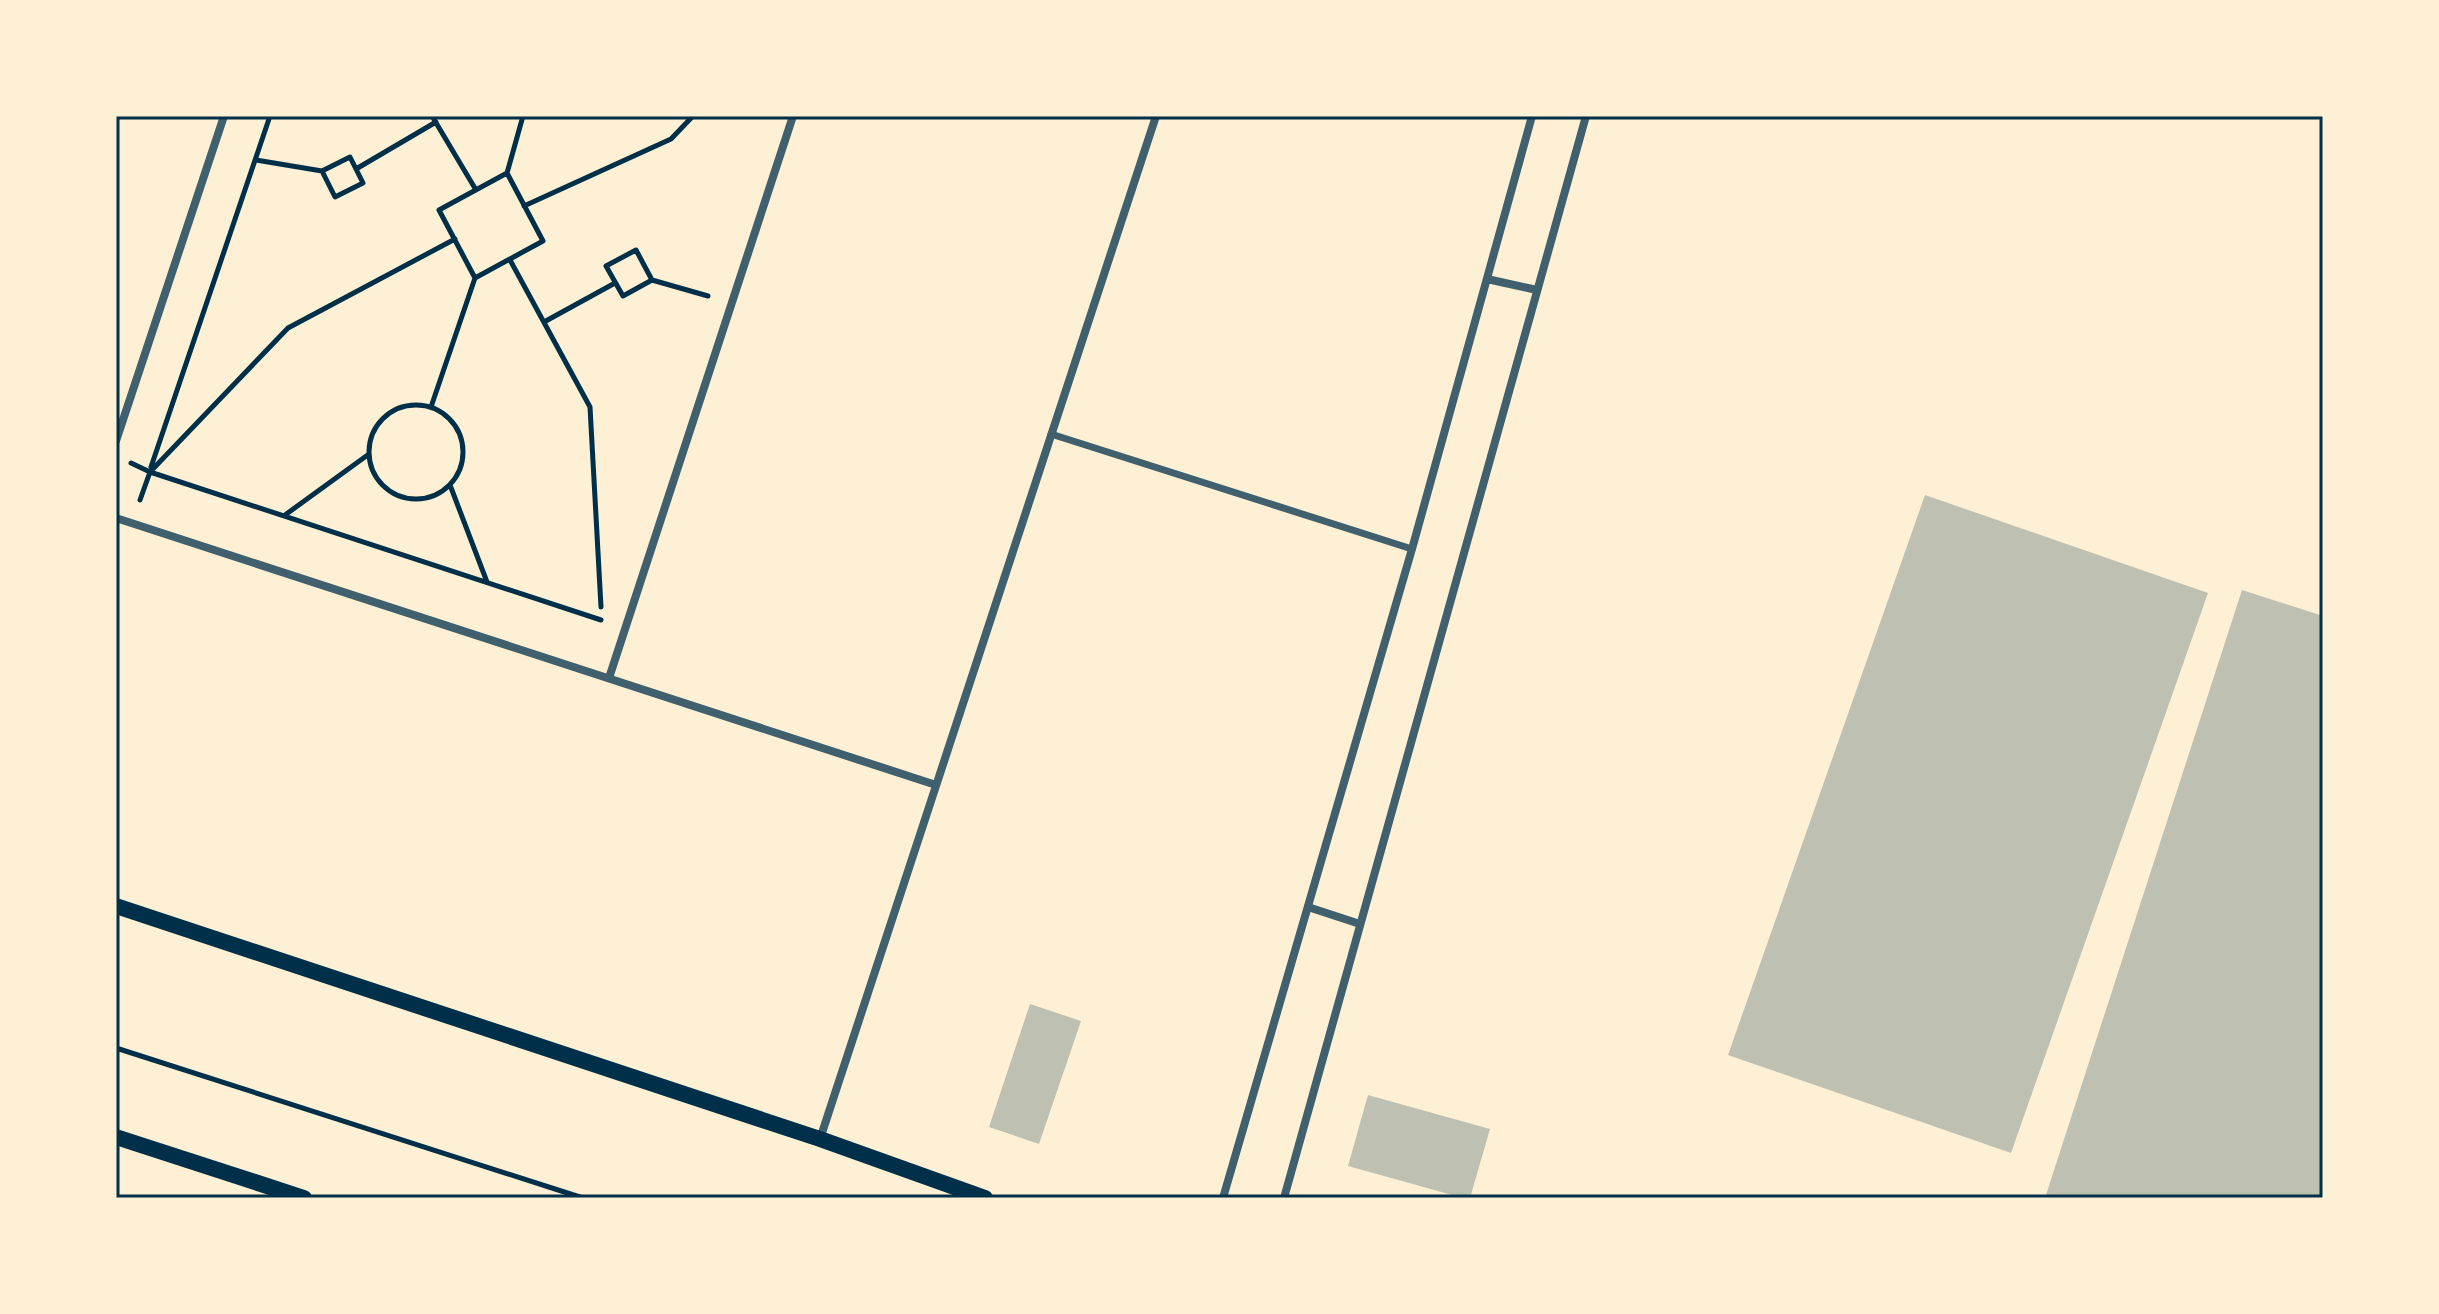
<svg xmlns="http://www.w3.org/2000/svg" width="2439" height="1314" viewBox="0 0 2439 1314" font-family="'DejaVu Sans',sans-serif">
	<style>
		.building { fill: #bec0b2 }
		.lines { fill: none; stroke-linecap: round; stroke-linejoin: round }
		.path { stroke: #003049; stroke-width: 5 }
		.pedestrian { stroke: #3f606c; stroke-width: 7 }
		.minor { stroke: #3f606c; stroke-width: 8 }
		.secondary { stroke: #003049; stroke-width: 16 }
		.neatline { fill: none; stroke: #003049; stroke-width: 3 }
	</style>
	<rect width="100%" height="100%" fill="#fdf0d5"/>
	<path class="building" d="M1925 495 2208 593 2011 1153 1728 1055Z
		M2242 590 2323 616V1198H2045Z
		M1030 1004 1081 1021 1039 1144 989 1127Z
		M1368 1095 1490 1129 1470 1198H1463L1348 1166Z"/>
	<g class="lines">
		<path class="path" d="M432 116 476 190
			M256 160 322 171 350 157 363 183 335 197 322 171
			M356 169 436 122
			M507 173 543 241 475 278 439 210Z
			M507 173 523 116
			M524 206 671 139 693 116
			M636 250 652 280 623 296 606 266Z
			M510 260 590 407 601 607
			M652 280 708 296
			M544 322 615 283
			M369 452a47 47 0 1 1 94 0a47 47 0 1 1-94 0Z
			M431 407 475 278
			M131 463 150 472 140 500
			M151 467 270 116
			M150 472 601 620
			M150 472 288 328 455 239
			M450 485 487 582
			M285 515 369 454
			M116 1048 583 1198"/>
		<path class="pedestrian" d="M1051 434 1412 549"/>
		<path class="minor" d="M1487 279 1537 290
			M116 441 224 116
			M116 518 936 785
			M609 678 793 116
			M1308 907 1360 924
			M820 1139 1156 116
			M1223 1198 1412 549 1532 116
			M1284 1198 1586 116"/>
		<path class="secondary" d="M116 906 820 1139 985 1198
			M116 1137 304 1198"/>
	</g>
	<rect width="2439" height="1314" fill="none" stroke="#fdf0d5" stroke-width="236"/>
	<rect x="118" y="118" width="2203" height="1078" class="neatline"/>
</svg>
